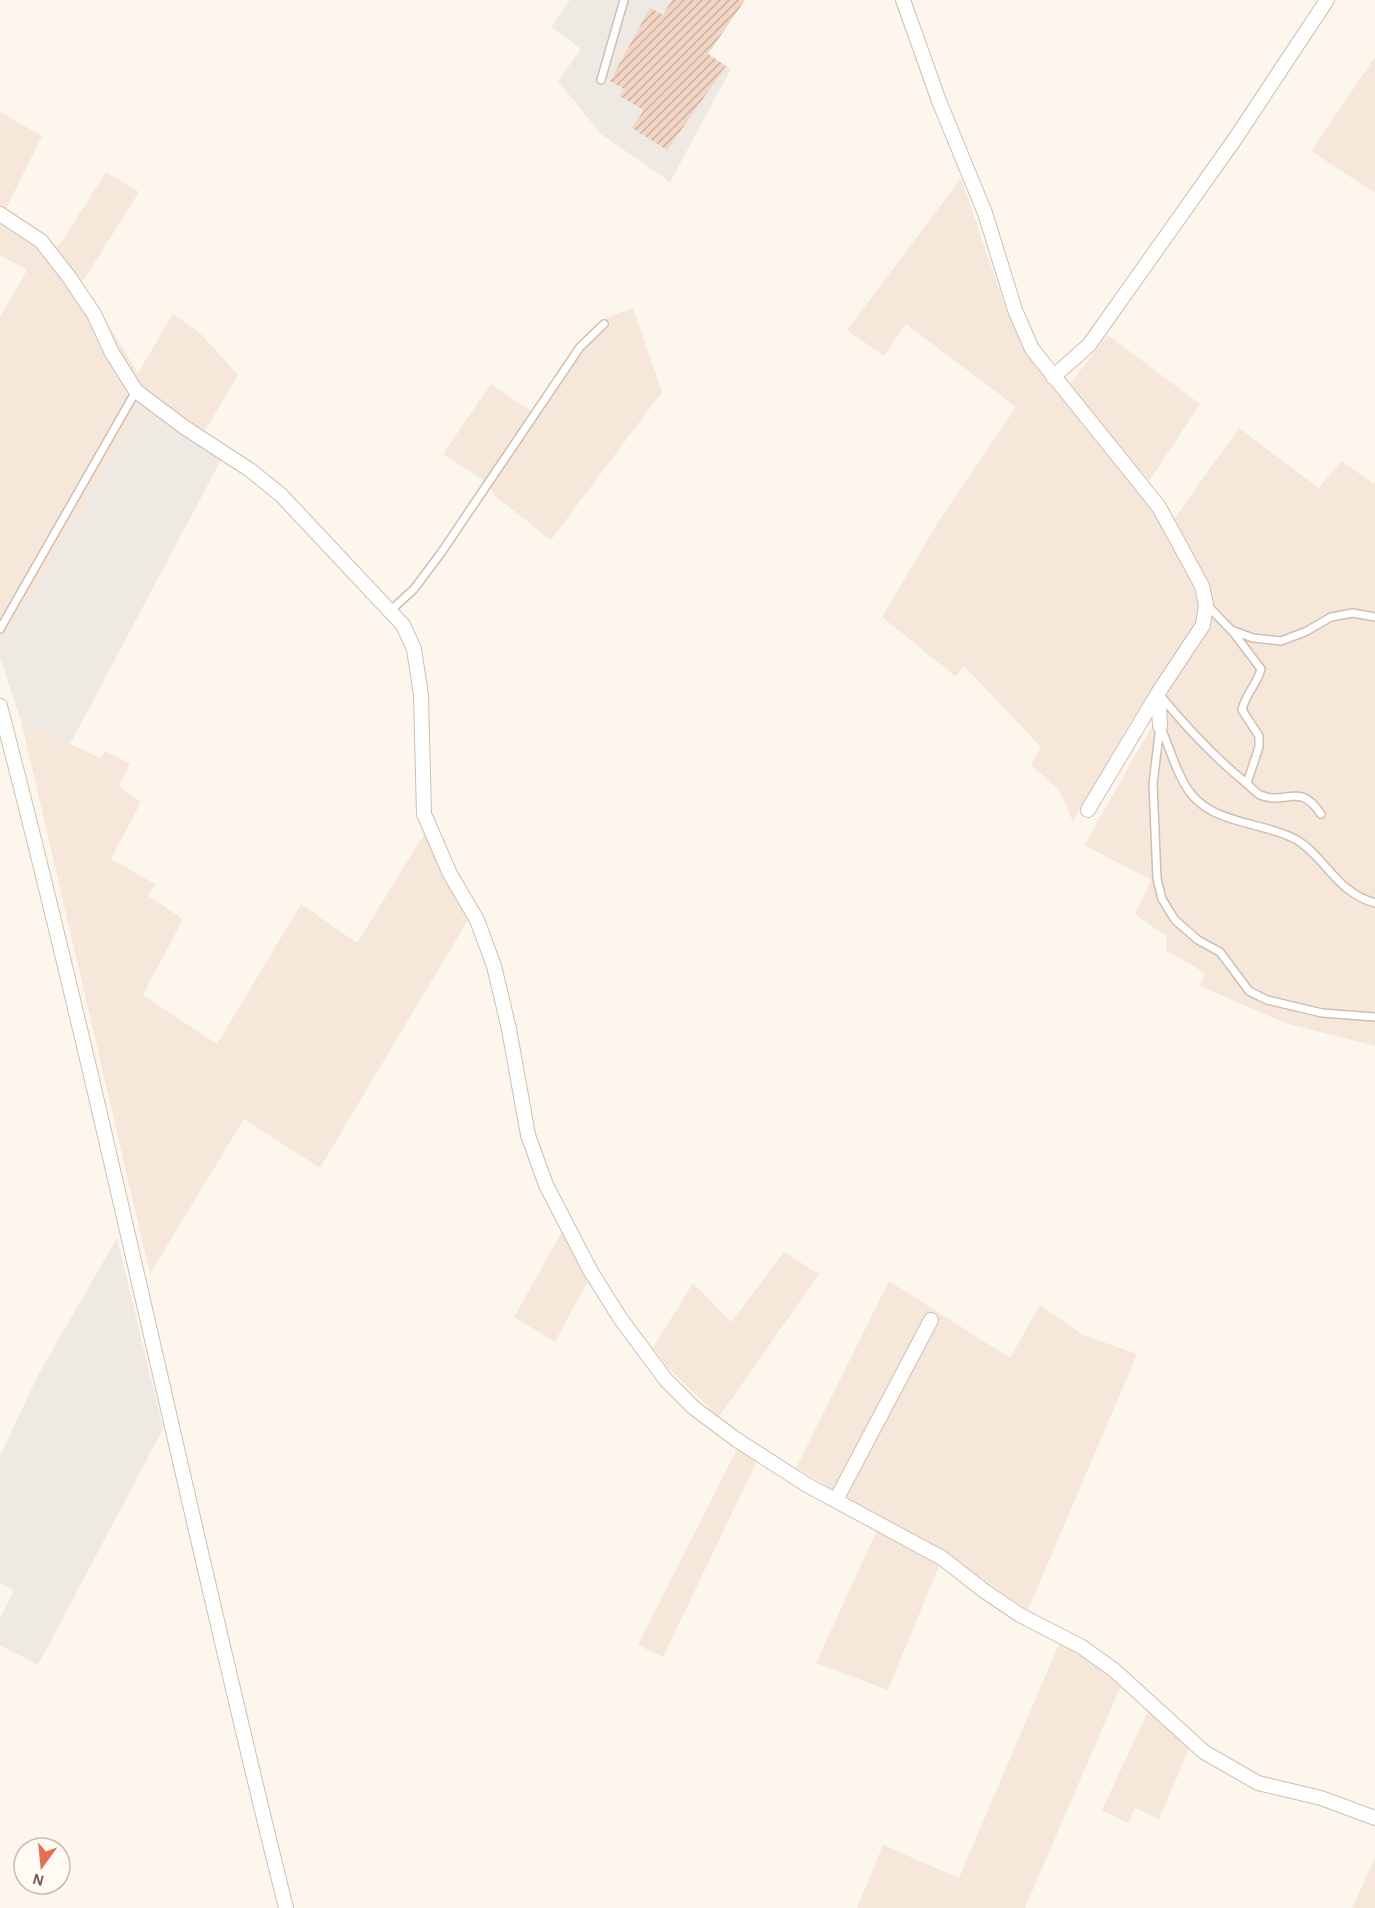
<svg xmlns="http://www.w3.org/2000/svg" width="1375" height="1908" viewBox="0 0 1375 1908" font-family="'Alegreya Sans',sans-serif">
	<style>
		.residential { fill: #f5e8da }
		.industrial { fill: #efe9e4 }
		.building { fill: url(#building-hatch) }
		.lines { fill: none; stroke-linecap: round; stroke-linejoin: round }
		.service-casing { stroke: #d1beb0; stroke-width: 10 }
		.minor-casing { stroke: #d1beb0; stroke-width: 16 }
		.service { stroke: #fff; stroke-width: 7 }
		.minor { stroke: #fff; stroke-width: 14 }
	</style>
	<defs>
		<pattern id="building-hatch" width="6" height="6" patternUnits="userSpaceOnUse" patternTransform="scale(1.5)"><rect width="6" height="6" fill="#f3d5c3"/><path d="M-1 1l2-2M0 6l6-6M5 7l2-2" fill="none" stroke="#cab0a1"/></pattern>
	</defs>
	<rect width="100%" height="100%" fill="#fdf6ec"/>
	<path class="residential" d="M1375 57V193L1311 151Z
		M0 112 42 136 5 211 58 247 106 172 139 192 82 283 138 373 173 314 201 334 238 375 196 446 140 409 0 646V317L27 270 0 255Z
		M961 178 1009 318 1028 354 1157 517 1194 589 1199 607 1197 625 1137 711 1073 822 1059 790 1031 765 1041 747 964 666 956 677 882 617 938 522 1016 407 906 324 884 356 847 330Z
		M633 308 662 392 551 540 496 497 486 482 443 454 491 384 532 412 582 339 606 318Z
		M1108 335 1200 404 1149 481 1068 386Z
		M1239 428 1319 488 1341 461 1373 483 1375 481V1046L1285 1023 1200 986 1205 973 1166 950 1167 937 1135 914 1151 880 1084 845 1156 719 1167 718 1165 691 1208 626 1212 599 1207 579 1174 519Z
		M21 721 100 758 105 751 130 764 119 786 141 802 111 859 155 884 148 896 183 919 143 995 217 1044 301 904 357 943 426 831 471 915 320 1168 244 1119 150 1274Z
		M564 1228 590 1277 555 1342 514 1317Z
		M784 1252 819 1274 719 1417 668 1368 653 1348 693 1283 731 1322Z
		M889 1281 1010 1358 1040 1305 1083 1335 1137 1354 1028 1610 968 1569 796 1468Z
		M738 1447 758 1459 663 1657 638 1645Z
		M877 1530 940 1564 888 1690 816 1663Z
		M1060 1642 1085 1656 1121 1685 1025 1908H857L883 1845 959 1878Z
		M1149 1709 1190 1747 1159 1819 1135 1808 1128 1823 1102 1810Z
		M1375 1858V1908H1352Z"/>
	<path class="industrial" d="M570 0H745L708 54 731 69 670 182 601 134 558 81 581 49 551 27Z
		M140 409 221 460 70 744 21 721 0 657V646Z
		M117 1238 163 1429 38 1665 0 1645V1618L14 1590 0 1583V1456L38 1375Z"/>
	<path class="building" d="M672 0H745L708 54 726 66 667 150 632 128 644 110 619 96 624 89 610 81 650 8 663 15Z"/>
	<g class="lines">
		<defs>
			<path id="service" d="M601 80 624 0
				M1207 605 1231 630 1253 638 1281 641 1305 632 1331 617 1353 613 1375 617
				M390 611 414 589 441 553 580 347 604 324
				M0 629 136 391
				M1233 632 1261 669C1257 685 1245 694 1242 710L1259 736V747L1247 783
				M1159 694C1186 727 1214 757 1246 783 1251 787 1255 792 1260 795 1287 806 1299 781 1321 814
				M1160 726 1153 784 1157 879 1162 899 1175 920 1198 940 1220 952 1249 991 1267 1000 1322 1013 1375 1017
				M1161 728C1170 749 1178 778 1192 795 1217 825 1265 822 1297 840 1325 857 1337 893 1375 903"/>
			<path id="minor" d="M903 0 939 101 985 213 1015 310 1032 349 1159 507 1202 586 1206 605 1203 625 1158 693 1160 726
				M0 214 41 241 69 277 94 314 112 353 136 391 184 427 250 470 281 495 403 625 414 649 421 695 424 814 450 874 477 920 494 966 509 1029 528 1135 546 1185 590 1270 620 1318 666 1380 694 1408 737 1440 807 1485 942 1558 983 1590 1020 1615 1082 1647 1114 1670 1204 1752 1258 1783 1321 1798 1375 1818
				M1053 377 1089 345 1235 139 1327 0
				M0 706C104 1105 186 1508 286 1908
				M1088 810 1158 693
				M836 1500 931 1320"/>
		</defs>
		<use href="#service" class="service-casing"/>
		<use href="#minor" class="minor-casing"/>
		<use href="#service" class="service"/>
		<use href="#minor" class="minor"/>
	</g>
	<g transform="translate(42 1866) rotate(195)"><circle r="28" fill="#fffaf3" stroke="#cabbb1" stroke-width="1.5"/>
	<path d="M0-4.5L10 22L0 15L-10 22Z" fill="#e76f51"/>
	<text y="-9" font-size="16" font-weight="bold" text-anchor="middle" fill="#7a5c4d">N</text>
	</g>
</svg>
